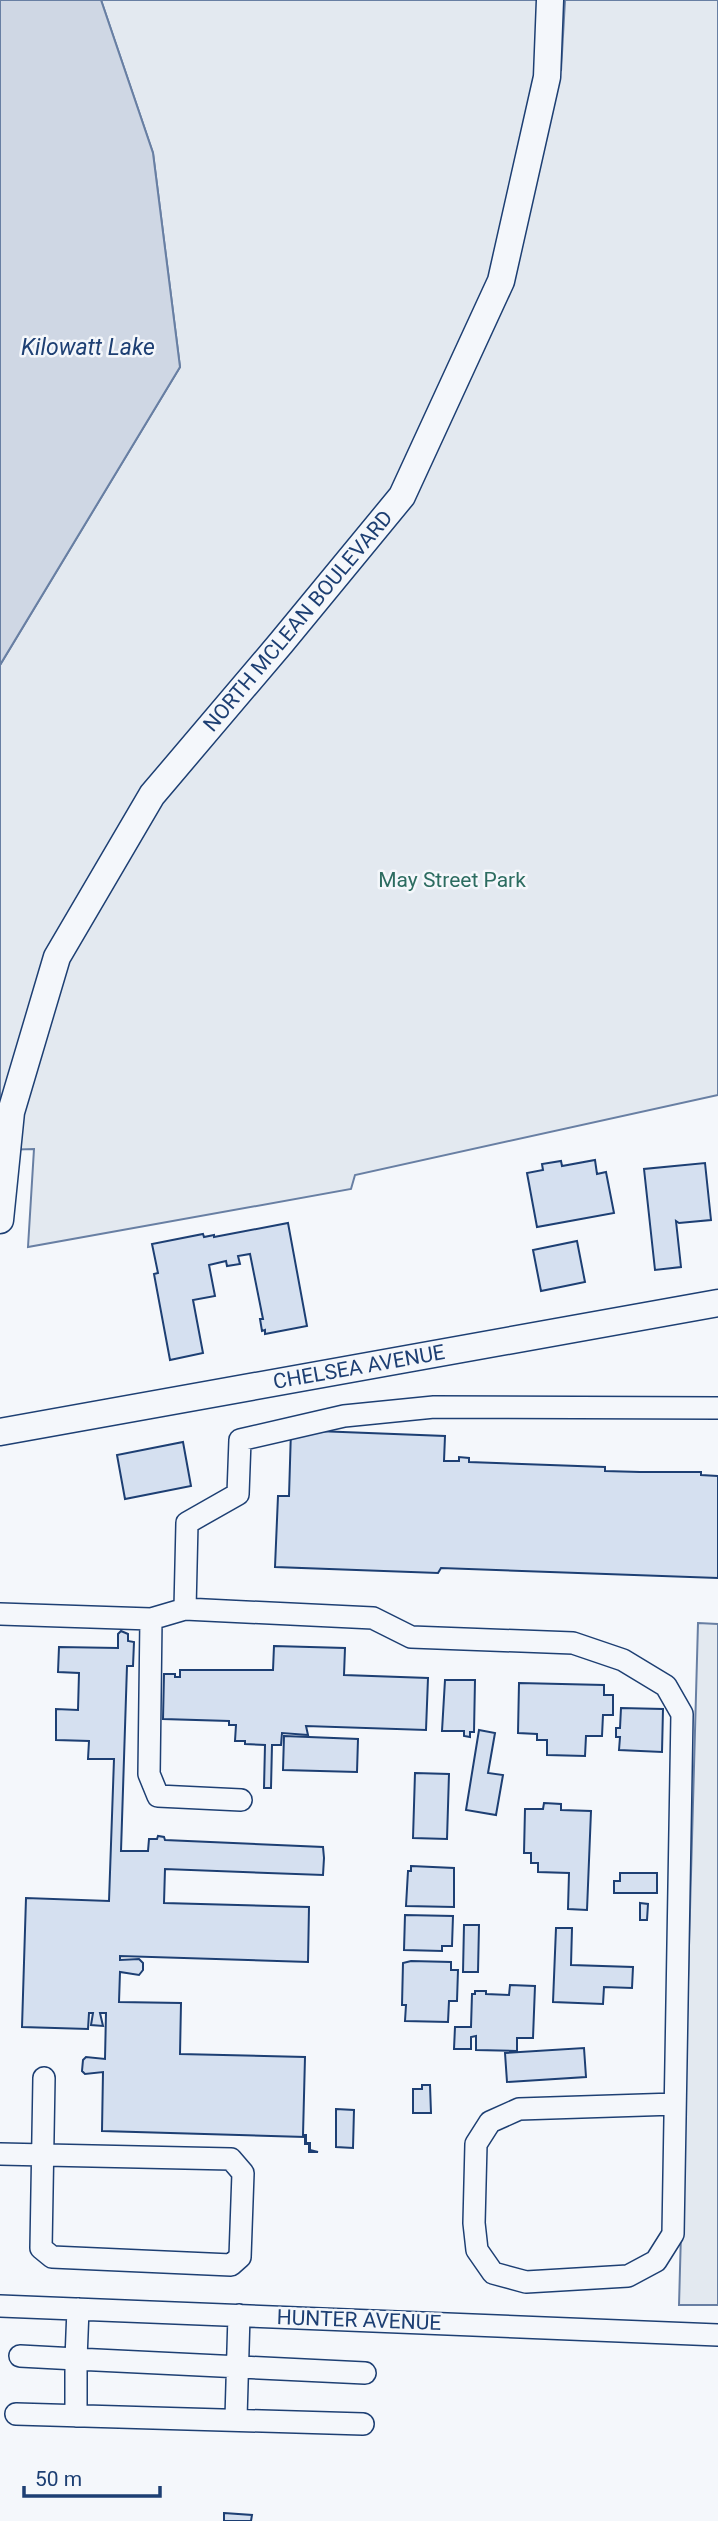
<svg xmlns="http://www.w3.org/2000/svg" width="718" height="2521" viewBox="0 0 718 2521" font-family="Roboto,sans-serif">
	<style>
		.green { fill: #e3e9f0; stroke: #687fa3; stroke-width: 2 }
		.water { fill: #cfd7e4; stroke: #687fa3; stroke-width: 2 }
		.building { fill: #d5e0f0; stroke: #1d3f73; stroke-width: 2 }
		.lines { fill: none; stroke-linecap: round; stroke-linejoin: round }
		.minor-casing { stroke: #1d3f73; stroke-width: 24 }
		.major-casing { stroke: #1d3f73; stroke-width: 29 }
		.minor { stroke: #f4f7fb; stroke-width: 21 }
		.major { stroke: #f4f7fb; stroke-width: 26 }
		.labels { text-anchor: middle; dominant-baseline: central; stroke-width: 5; stroke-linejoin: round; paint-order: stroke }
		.street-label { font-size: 21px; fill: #1d3f73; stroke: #f4f7fb }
		.park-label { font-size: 21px; fill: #2c6c60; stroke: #f4f7fb }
		.water-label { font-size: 23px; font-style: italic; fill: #1d3f73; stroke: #f4f7fb }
	</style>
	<rect width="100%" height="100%" fill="#f4f7fb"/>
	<path class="green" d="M101 0H548L561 71 565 0H718V1095L355 1175 351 1189 28 1247 34 1149 0 1150V665L180 367 153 153Z
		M698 1623 718 1624V2305H679Z"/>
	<path class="water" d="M0 0H101L153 153 180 367 0 665Z"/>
	<path class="building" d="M595 1160 597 1174 606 1172 614 1213 537 1227 527 1173 543 1170 542 1164 561 1161 562 1166Z
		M705 1163 711 1220 679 1223 676 1221 681 1267 655 1270 644 1169Z
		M288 1223 307 1326 265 1334V1330L262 1331 260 1319H263L250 1254 238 1256 240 1264 227 1266 226 1261 209 1265 215 1296 193 1300 203 1353 170 1360 154 1274 158 1273 152 1244 203 1234 204 1237 214 1235V1237Z
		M577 1241 585 1282 541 1291 533 1250Z
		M291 1430 445 1436 444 1461H459V1457L469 1458V1462L605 1467V1471L640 1472H701V1475L718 1476V1578L441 1568 438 1573 275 1567 278 1496H289Z
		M183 1442 191 1486 125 1499 117 1455Z
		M121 1631 128 1634V1641L134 1642 133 1666H127L121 1851H148L149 1839H157L158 1836 164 1837 165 1840 323 1847 324 1858 323 1875 165 1869 164 1903 309 1907 308 1962 120 1956V1960L139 1959 143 1963V1970L139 1975 120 1972 119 2002 181 2003 180 2054 305 2057 303 2135H306V2143H310V2150L318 2152H309V2144H305V2137L102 2131 103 2072 85 2074 82 2071 83 2060 86 2057 105 2059 106 2013H100L103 2026 91 2025 93 2013H89L88 2029 22 2027 26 1898 109 1901 114 1759H88L89 1741 56 1740V1709L78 1710 79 1673 58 1672 59 1647 118 1648V1634Z
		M274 1646 345 1648 344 1675 428 1678 426 1730 306 1726 308 1735 282 1733 281 1745H272L271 1788H264L265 1745 245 1744V1741H235L236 1725H229V1721L163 1719 164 1674H175V1677H180V1670H273Z
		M445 1680H475L474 1732H470V1737L464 1736V1731H442Z
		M519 1683 604 1685V1695H613V1715H603L602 1736H586L585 1756 547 1755V1740H537V1734L518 1733Z
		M621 1708 663 1709 662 1752 619 1750 620 1737H616V1728H620Z
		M479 1730 495 1733 488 1773 503 1775 496 1815 466 1810Z
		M284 1736 358 1739 357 1772 283 1770Z
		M415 1773 449 1774 447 1839 413 1838Z
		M544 1803 561 1804V1810L591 1811 587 1910 568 1909 569 1873 538 1872V1863H531V1853H524L525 1809H543Z
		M411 1866 454 1868V1907L406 1906 408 1871H411Z
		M620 1873H657V1893H614V1881H620Z
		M640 1903 648 1904 647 1920H640Z
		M405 1915 453 1916 452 1946H442V1951L404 1950Z
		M464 1925H479L478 1972H463Z
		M556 1928H572L571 1965 633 1967 632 1988 604 1987 603 2004 553 2002Z
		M411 1961 451 1962V1970H458L457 2001H449L448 2022 405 2021 406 2005H402L403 1963Z
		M510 1985 535 1986 533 2038H517V2051L476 2050V2036L471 2037V2049H454L455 2027H471L472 1994H475V1991H486V1994L509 1995Z
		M584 2048 586 2077 507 2082 505 2053Z
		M422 2085H430L431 2113H413V2089H422Z
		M336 2109 354 2110 353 2148 336 2147Z
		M224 2513 252 2515 251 2521H224Z"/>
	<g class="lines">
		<defs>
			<path id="minor" d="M185 1609 187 1523 238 1494 240 1440 344 1416 434 1407 718 1408
				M0 1614 151 1619 185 1609 373 1618 411 1637 573 1643 623 1660 666 1686 682 1714 673 2234 656 2261 628 2276 526 2282 493 2273 477 2250 474 2223 476 2144 490 2122 519 2109 675 2104
				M151 1619 149 1774 158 1796 241 1800
				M0 2154 231 2159 243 2173 240 2257 231 2265 52 2257 41 2248 44 2078
				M0 2306 718 2335
				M78 2309 76 2359 365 2373
				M20 2356 76 2359V2416
				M16 2414 363 2424
				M236 2418 239 2315"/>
			<path id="major" d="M0 1220 11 1112 57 957 152 795 281 643 402 496 501 281 547 77 550 0
				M0 1432 718 1303"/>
		</defs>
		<use href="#minor" class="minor-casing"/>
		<use href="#major" class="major-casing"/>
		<use href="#minor" class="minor"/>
		<use href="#major" class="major"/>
	</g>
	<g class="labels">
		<g class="street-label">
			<text transform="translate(298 621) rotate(-50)">NORTH MCLEAN BOULEVARD</text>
			<text transform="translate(359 1367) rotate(-10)">CHELSEA AVENUE</text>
			<text transform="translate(359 2320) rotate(2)">HUNTER AVENUE</text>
		</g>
		<g class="park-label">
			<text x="452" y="880">May Street Park</text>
		</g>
		<g class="water-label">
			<text x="88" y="347">Kilowatt Lake</text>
		</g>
	</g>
	<path d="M24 2486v10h136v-10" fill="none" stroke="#1d3f73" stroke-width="3.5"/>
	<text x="35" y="2486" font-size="21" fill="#1d3f73" stroke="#f4f7fb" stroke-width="5" paint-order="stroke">50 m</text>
</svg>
